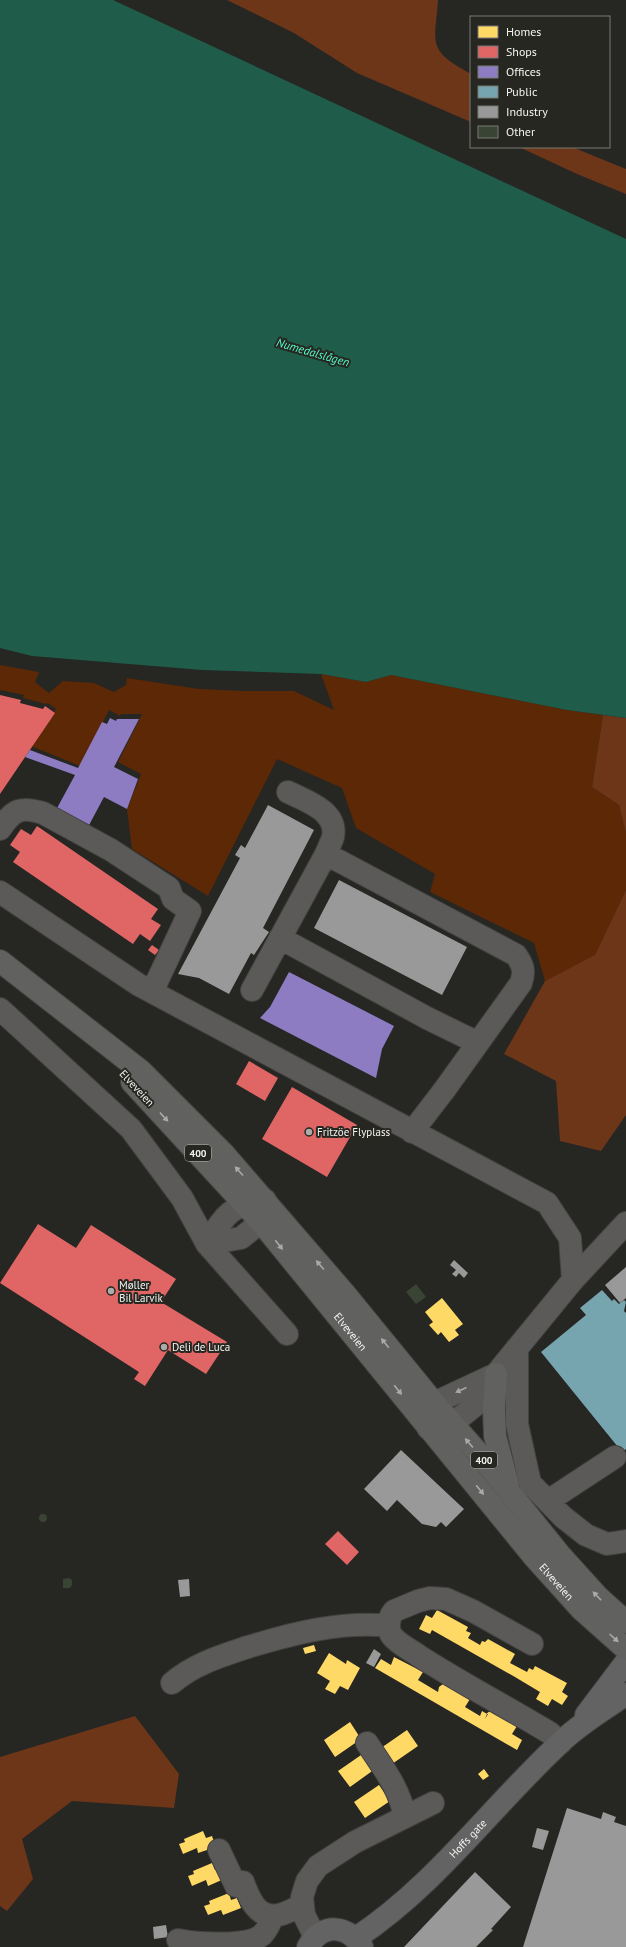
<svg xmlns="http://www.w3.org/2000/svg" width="626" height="1947" viewBox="0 0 626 1947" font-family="'PT Sans',sans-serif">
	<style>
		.green { fill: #5c2806 }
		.forest { fill: #6d3619 }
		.water { fill: #1f5c49 }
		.homes { fill: #ffd966 }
		.shops { fill: #e06666 }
		.offices { fill: #8e7cc3 }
		.public { fill: #76a5af }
		.industry { fill: #999 }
		.building { fill: #3a4434 }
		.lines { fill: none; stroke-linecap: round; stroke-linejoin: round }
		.minor-casing { stroke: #424241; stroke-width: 24 }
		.major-casing { stroke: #424241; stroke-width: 24 }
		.highway-casing { stroke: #424241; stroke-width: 24 }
		.minor { stroke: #5b5a59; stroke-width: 22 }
		.major { stroke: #646363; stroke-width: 22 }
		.highway { stroke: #61615f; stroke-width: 22 }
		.oneway { fill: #aaaaa8 }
		.oneway2 { fill: #a7a7a4 }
		.poi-dot { fill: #abaca8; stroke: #272722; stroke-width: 1.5 }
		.labels { text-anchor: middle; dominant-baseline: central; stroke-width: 4; stroke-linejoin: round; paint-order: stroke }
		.shield { fill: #272722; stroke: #b6b6b2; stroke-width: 1 }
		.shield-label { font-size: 10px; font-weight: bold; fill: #f3f4f0 }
		.street-label { font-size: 11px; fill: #f3f4f0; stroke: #272722 }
		.poi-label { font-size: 11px; fill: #f3f4f0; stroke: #272722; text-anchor: start }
		.water-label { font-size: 12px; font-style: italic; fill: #51fac9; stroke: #272722 }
	</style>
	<rect width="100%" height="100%" fill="#262623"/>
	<path class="green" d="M0 665 39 672 35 682 49 693 63 681 94 683 114 692 126 685 127 678 199 689 245 691H294L334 710 321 674 366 682 391 675 567 710 603 715 592 787 619 805 626 833V890L595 956 545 981 534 943 430 892 435 874 356 828 342 788 277 759 208 896 132 849 127 809 141 774 118 762 142 714H121L120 716 109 710 80 766 31 746 56 709 48 703 46 704 23 698 24 695 0 690Z"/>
	<path class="forest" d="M227 0H438C435 45 426 49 471 74V122L357 73 294 33Z
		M519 147H572L626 169V194L577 174Z
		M603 715 626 718V833L619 805 592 787Z
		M626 890V1115L601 1151 560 1141 556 1081 504 1054 545 981 595 955Z
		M135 1716 179 1774 174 1808 72 1801 22 1839 33 1879 7 1911 0 1906V1757Z"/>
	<path class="water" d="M0 0H113L626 239V718L567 710 391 675 366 682 321 674 202 670 32 656 0 648Z"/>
	<path class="homes" d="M442 1298 463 1324 455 1330 459 1335 449 1342 441 1332 438 1335 429 1325 433 1322 425 1312Z
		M437 1610 468 1627 466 1631 471 1633 468 1638 480 1645 482 1641 485 1642 488 1639 515 1654 510 1663 527 1672 529 1668 533 1670 535 1666 567 1683 562 1692 568 1696 562 1705 552 1699 548 1706 536 1699 540 1692 515 1677 432 1630 430 1634 419 1629 426 1615 432 1618Z
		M314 1645 316 1651 305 1654 303 1648Z
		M329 1653 346 1664 347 1660 360 1668 348 1690 340 1686 335 1694 325 1689 330 1681 317 1673Z
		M394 1657 423 1672 418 1680 438 1692 439 1687 443 1684 470 1699 465 1707 480 1716 482 1711 487 1714 485 1719 488 1714H486L490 1711 517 1726 512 1734 522 1740 517 1750 375 1668 381 1659 391 1665Z
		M350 1722 361 1739 335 1757 324 1740Z
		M407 1730 418 1746 392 1764 381 1748Z
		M364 1753 375 1769 350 1787 338 1771Z
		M484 1769 489 1776 483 1780 478 1774Z
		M379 1785 390 1801 365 1818 354 1802Z
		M203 1831 206 1838 212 1836 216 1847 198 1853 197 1848 183 1854 179 1844 185 1842 184 1839Z
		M212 1863 215 1870 220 1868 224 1879 208 1886 206 1880 192 1886 188 1876 194 1874 193 1871Z
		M229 1893 231 1900 237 1898 241 1908 223 1915 221 1910 208 1915 204 1906 210 1904 209 1901Z"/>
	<path class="shops" d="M0 695 21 700 20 703 43 709 45 706 55 713 0 794Z
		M37 826 158 909 151 919 161 925 150 941 140 934 133 944 13 862 20 852 10 845 21 829 31 835Z
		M152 945 159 950 155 955 148 950Z
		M249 1061 278 1078 265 1101 236 1084Z
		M292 1087 357 1125 327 1177 262 1139Z
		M38 1224 76 1248 91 1225 176 1279 161 1302 227 1342 206 1374 168 1350 145 1386 134 1379 139 1372 0 1283Z
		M338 1531 359 1552 347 1565 325 1544Z"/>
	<path class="offices" d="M110 718 116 721 117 719H139L114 767 138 779 127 809 104 797 88 827 56 810 75 775 25 757 30 750 78 768 102 722 107 724Z
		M289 972 394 1026 382 1049 376 1078 260 1018 270 1007Z"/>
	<path class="public" d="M602 1290 612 1301 614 1299 619 1304 624 1300 626 1302 624 1311 626 1313V1449L622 1452 541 1352 586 1315 580 1308Z"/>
	<path class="industry" d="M268 805 314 830 263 928 269 932 254 955 251 953 229 994 199 978 178 974 240 858 235 855 241 845 245 848Z
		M339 880 467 947 442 995 314 928Z
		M454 1260 468 1273 464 1278 459 1273 456 1277 452 1274 456 1270 450 1265Z
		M626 1267V1298L620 1303 605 1285Z
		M401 1450 464 1509 446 1527 441 1522 436 1527 422 1524 397 1500 387 1511 364 1489Z
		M189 1579 190 1596 180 1597 178 1580Z
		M374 1649 381 1654 374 1667 366 1663Z
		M567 1808 601 1819 603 1812 616 1817 614 1822 626 1826V1947H523Z
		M537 1828 549 1831 543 1850 532 1847Z
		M475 1872 511 1907 491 1929 493 1930 476 1947H404Z
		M166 1925 168 1937 154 1939 153 1927Z"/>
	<path class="building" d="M416 1284 426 1297 416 1304 406 1292Z
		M39 1518a4 4 0 1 1 8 0a4 4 0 1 1-8 0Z
		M69 1578 72 1580V1585L70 1588H63V1579Z"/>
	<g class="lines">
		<defs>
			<path id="minor" d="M288 792C306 801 338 811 333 837 331 843 328 849 326 854
				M0 829C13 810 20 806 43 813L111 850 169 888 173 899 190 911 152 992
				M0 892 139 985 547 1203 570 1238 573 1280
				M280 938 427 1018 478 1043
				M252 990 326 854 516 955C523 965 525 971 521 983L445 1089 412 1132
				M0 1009 131 1129 182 1198 207 1244 287 1334
				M265 1200 261 1222 241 1238 207 1244C225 1215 229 1206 265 1200Z
				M517 1348V1424L530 1483 563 1517 586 1535 607 1544 626 1541
				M496 1374 434 1403 428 1428 452 1424 478 1403 496 1374 573 1280 626 1223
				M548 1501 615 1457
				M532 1644 473 1611 446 1599 430 1598 418 1601 394 1611C388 1618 387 1629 392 1636 398 1644 411 1650 419 1656 461 1683 507 1707 550 1733L560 1743
				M172 1683C194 1664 221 1656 248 1647 294 1633 341 1621 389 1626
				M367 1743C383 1768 399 1787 405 1817
				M219 1850 236 1886 243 1882C249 1898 257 1919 278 1915 286 1914 294 1908 302 1906
				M315 1937 304 1915 302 1897 307 1881 318 1866 355 1842 433 1803
				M178 1940C198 1944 247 1947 262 1935 268 1929 270 1922 273 1916"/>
			<g id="major">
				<path d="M586 1715 626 1662"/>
				<path id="s1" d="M356 1938C435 1886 491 1807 560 1743 579 1724 604 1710 626 1694"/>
				<path d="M308 1947C322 1922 348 1925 362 1947"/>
			</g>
			<g id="highway">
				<path d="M0 961 141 1071 224 1154 345 1294 434 1403 479 1454 560 1555 598 1597 626 1622"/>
				<path id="s2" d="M132 1082 261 1222 535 1558 581 1609 626 1649"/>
				<path d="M496 1374 494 1409 495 1436 508 1485"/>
			</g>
		</defs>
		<use href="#minor" class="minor-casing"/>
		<use href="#major" class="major-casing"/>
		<use href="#highway" class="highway-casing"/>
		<use href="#minor" class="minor"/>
		<use href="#major" class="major"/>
		<use href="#highway" class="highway"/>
	</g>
	<defs><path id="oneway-solid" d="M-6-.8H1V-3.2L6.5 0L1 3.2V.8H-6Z"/></defs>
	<g class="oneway">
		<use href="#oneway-solid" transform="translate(164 1117) rotate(47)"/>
		<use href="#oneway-solid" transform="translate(239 1171) rotate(-132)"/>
		<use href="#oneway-solid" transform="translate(279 1245) rotate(52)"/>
		<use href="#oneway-solid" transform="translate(320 1265) rotate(-130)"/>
		<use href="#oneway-solid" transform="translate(385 1343) rotate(-129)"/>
		<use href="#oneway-solid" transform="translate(398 1390) rotate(51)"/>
		<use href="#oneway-solid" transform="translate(469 1443) rotate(-131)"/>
		<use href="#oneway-solid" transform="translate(480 1490) rotate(51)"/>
		<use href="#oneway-solid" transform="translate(597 1596) rotate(-134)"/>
		<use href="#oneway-solid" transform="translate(614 1638) rotate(42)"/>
	</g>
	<use class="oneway2" href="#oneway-solid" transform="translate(461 1390) rotate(155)"/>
	<g class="poi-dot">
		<circle cx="309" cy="1132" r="4"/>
		<circle cx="111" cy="1291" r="4"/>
		<circle cx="164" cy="1347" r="4"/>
	</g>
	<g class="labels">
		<g class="shield">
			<rect x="185" y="1145" width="26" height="16" rx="3"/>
			<rect x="471" y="1452" width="26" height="16" rx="3"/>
		</g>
		<g class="shield-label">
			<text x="198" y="1153">400</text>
			<text x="484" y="1460">400</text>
		</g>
		<g class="street-label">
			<text transform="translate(137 1088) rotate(47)">Elveveien</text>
			<text stroke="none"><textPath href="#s2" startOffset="332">Elveveien</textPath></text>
			<text stroke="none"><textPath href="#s2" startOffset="656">Elveveien</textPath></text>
			<text stroke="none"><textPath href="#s1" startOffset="150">Hoffs gate</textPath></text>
		</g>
		<g class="poi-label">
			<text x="317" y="1132">Fritzöe Flyplass</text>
			<text x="119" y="1285">Møller<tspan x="119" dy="13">Bil Larvik</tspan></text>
			<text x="172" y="1347">Deli de Luca</text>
		</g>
		<g class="water-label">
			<text transform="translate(313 352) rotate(16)">Numedalslågen</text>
		</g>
	</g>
	<rect x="470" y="16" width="140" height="132" fill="#272722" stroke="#797974"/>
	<rect x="478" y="26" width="20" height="12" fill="#ffd966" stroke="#797974"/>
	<text x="506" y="36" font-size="12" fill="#f3f4f0">Homes</text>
	<rect x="478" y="46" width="20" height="12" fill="#e06666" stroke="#797974"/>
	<text x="506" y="56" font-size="12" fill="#f3f4f0">Shops</text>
	<rect x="478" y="66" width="20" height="12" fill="#8e7cc3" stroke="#797974"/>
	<text x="506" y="76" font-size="12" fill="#f3f4f0">Offices</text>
	<rect x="478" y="86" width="20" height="12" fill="#76a5af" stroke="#797974"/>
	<text x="506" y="96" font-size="12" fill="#f3f4f0">Public</text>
	<rect x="478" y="106" width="20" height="12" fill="#999999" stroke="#797974"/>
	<text x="506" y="116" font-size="12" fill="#f3f4f0">Industry</text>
	<rect x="478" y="126" width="20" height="12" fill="#3a4434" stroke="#797974"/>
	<text x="506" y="136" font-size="12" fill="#f3f4f0">Other</text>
</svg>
